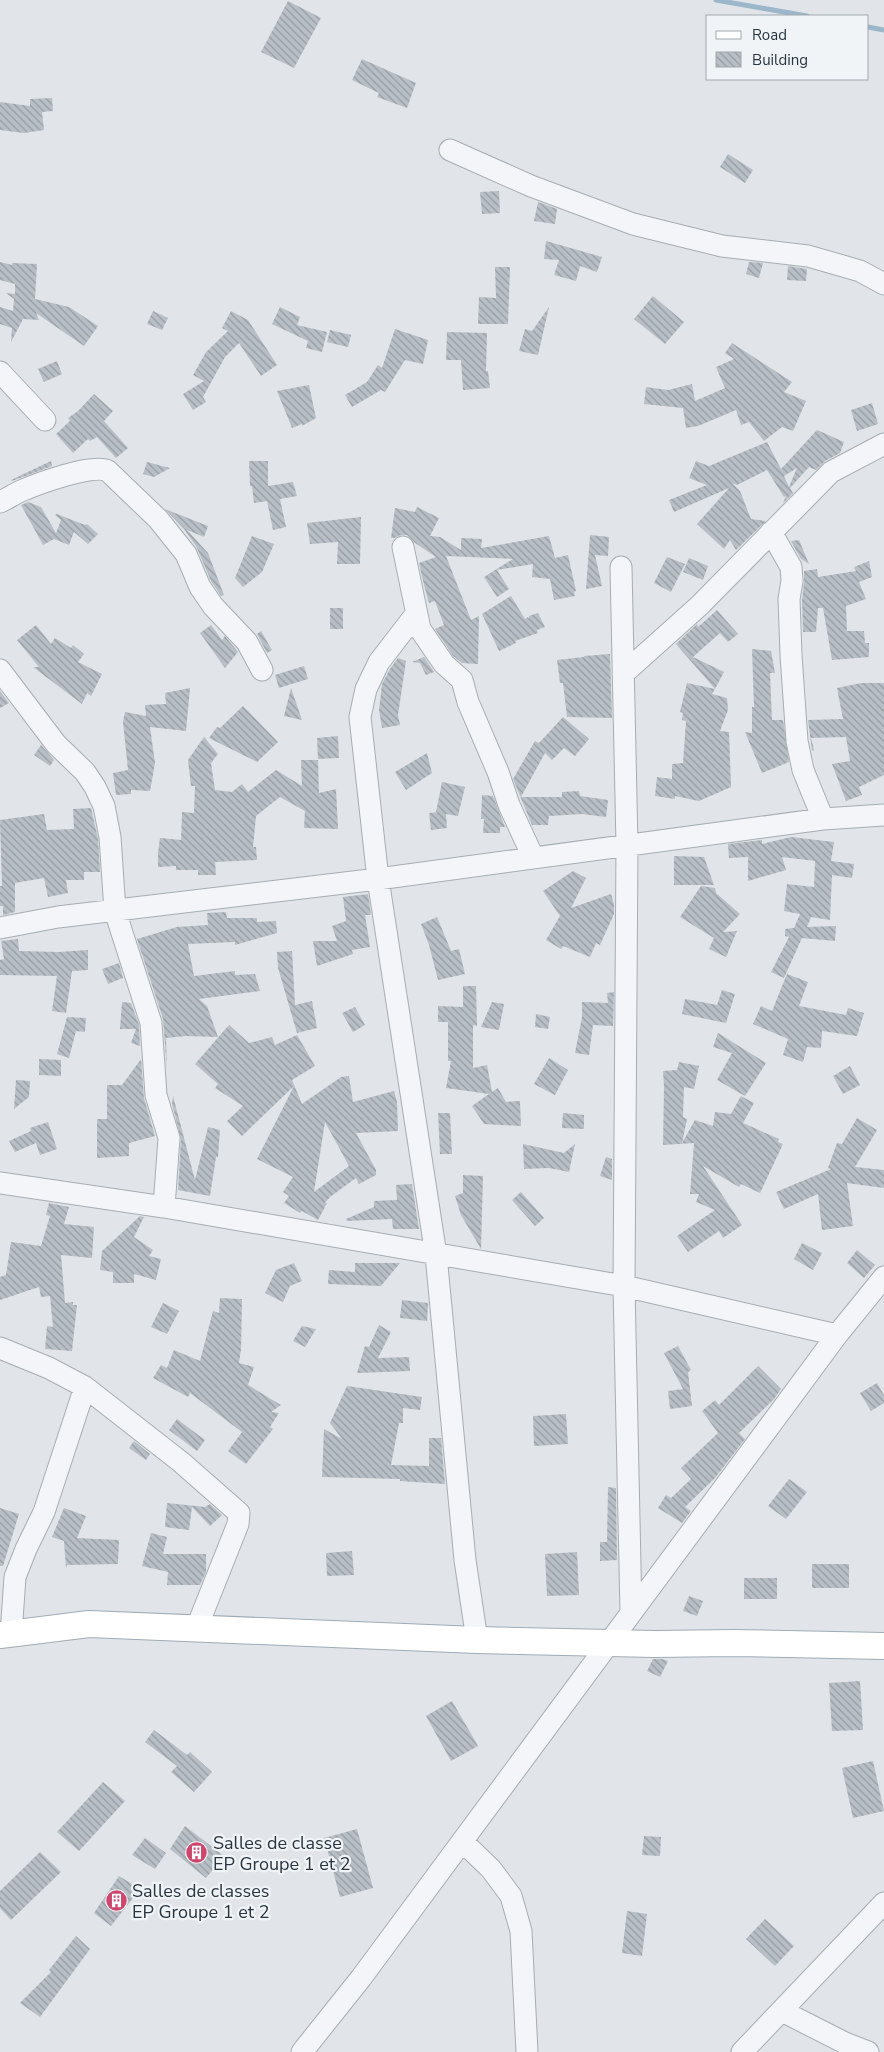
<svg xmlns="http://www.w3.org/2000/svg" width="884" height="2052" viewBox="0 0 884 2052" font-family="'Nunito Sans',sans-serif">
	<style>
		.lines { fill: none; stroke-linecap: round; stroke-linejoin: round }
		.stream { stroke: #9cb7c9; stroke-width: 5 }
		.building { fill: url(#building-back-hatch); fill-rule: evenodd }
		.minor-casing { stroke: #a6adb3; stroke-width: 23 }
		.major-casing { stroke: #a0abb5; stroke-width: 28 }
		.minor { stroke: #f3f5f8; stroke-width: 21 }
		.major { stroke: #fff; stroke-width: 26 }
		.labels { text-anchor: middle; dominant-baseline: central; stroke-width: 4.5; stroke-linejoin: round; paint-order: stroke }
		.poi-label { font-size: 18px; fill: #293541; stroke: #f0f4f7; text-anchor: start }
	</style>
	<defs>
		<pattern id="building-back-hatch" width="6" height="6" patternUnits="userSpaceOnUse" patternTransform="scale(1.25)"><rect width="6" height="6" fill="#b8bfc6"/><path d="M-1 5l2 2M0 0l6 6M5-1l2 2" fill="none" stroke="#969ca2"/></pattern>
	</defs>
	<rect width="100%" height="100%" fill="#e1e5e9"/>
	<g class="lines">
		<path class="stream" d="M716 0 807 16
			M868 27 884 30"/>
	</g>
	<path class="building" d="M288 1 321 18 294 68 261 52Z
		M362 59 416 83 407 108 377 97 379 93 352 80Z
		M52 98 53 111 42 112 44 130 24 133 0 130V102L30 106V99Z
		M728 154 753 170 745 183 720 167Z
		M499 191 500 213 482 214 480 192Z
		M538 202 557 209 555 224 534 221Z
		M546 241 602 257 597 272 580 266 576 281 554 275 559 260 544 259Z
		M0 262 12 265V263L37 264 35 299 69 307 98 326 84 346 36 313 39 320 23 319 11 342 12 328 0 324V307L13 311 14 299 6 293 15 294V284L0 280Z
		M749 262 763 263 759 278 746 274Z
		M788 266 807 269 806 281 787 280Z
		M495 267H510L508 324H478L479 297 496 298Z
		M653 296 684 322 665 344 634 319Z
		M280 307 300 317 297 325 327 332 322 352 306 348 308 341 272 324Z
		M549 307 538 355 519 351 525 329 532 331Z
		M153 311 168 318 162 330 147 324Z
		M231 311 248 320 277 365 261 376 239 343 225 357 203 397 206 402 193 410 183 394 204 381 193 375 206 352 228 331 222 328Z
		M395 329 428 340 423 364 405 360 385 392 381 390 352 407 345 395 367 382 378 365 382 368Z
		M330 330 351 335 348 347 327 342Z
		M447 332 487 333 486 371H488L490 388 463 390 461 360H446Z
		M732 343 792 382 784 392 806 401 793 431 782 427 764 441 749 422 741 425 736 410 698 426 686 428 683 408 644 404 646 387 668 390 692 384 695 401 725 388 716 367 734 359 725 353Z
		M57 361 62 374 44 382 38 369Z
		M309 385 316 418 302 426V424L292 428 277 391Z
		M94 394 113 411 104 421 128 448 116 458 97 437 90 441 88 439 73 453 56 434 70 421 68 418 78 411Z
		M872 403 878 424 857 431 851 410Z
		M817 430 844 442 840 453 825 461 816 470 809 467 790 488 793 493 783 503 786 496 784 497 767 470 737 485 732 483 740 491 751 519 766 521 736 550 730 540 724 549 697 524 729 488 674 512 669 500 707 485 689 478 696 461 709 466 767 442 781 469ZM797 468 789 487 784 476Z
		M51 461 52 466 12 481 11 480Z
		M249 461H268V486L293 482 297 496 280 499 286 527 273 530 267 501 254 503 252 486H250Z
		M147 462 170 468 154 477 143 474Z
		M28 502 41 507 56 533 61 520 55 515 57 514 85 525 87 524 98 534 88 544 74 532 69 545 54 539 43 545 21 505Z
		M417 507 439 518 430 536 440 537 461 550V538L482 539 481 548 549 536 555 558 568 555 576 591 574 592 575 596 554 600 550 579 532 577 533 564 497 570 509 589 497 597 484 577 513 559 446 556 471 620 479 616 478 664 462 663 453 656 435 629 444 625 435 601 429 603 424 585 419 563 436 557 415 543 407 535H401L394 538H391L395 508 415 512Z
		M165 509 208 526 204 537 187 530 208 553 224 595 221 596 211 581 196 546 184 529Z
		M361 517 360 564H337L338 542 310 544 307 523Z
		M590 535 609 537 608 556 595 555 602 586 586 589Z
		M252 536 274 544 262 572 243 587 235 578Z
		M799 540 809 564 801 559 791 541Z
		M667 557 685 564 671 592 654 583Z
		M689 558 708 566 703 580 683 572Z
		M869 561 872 577 859 582 866 599 846 606 847 631H864L865 643H869V657L832 660 823 608H818L816 632H803L802 600 804 583V571L817 569 818 577 856 571 857 573 854 567Z
		M511 596 525 619 528 617 529 619V616L538 613 545 627 537 630 538 633 515 641 516 643 499 651 482 614Z
		M330 608H343V629H330Z
		M717 610 738 634 728 642 720 633 693 657 724 672 715 689 676 644 697 624 698 627Z
		M36 625 51 644 55 638 71 648 73 645 84 654 78 662 102 674 91 696 87 693 82 704 33 667H39L17 640Z
		M211 625 222 640 225 636 238 652 225 668 200 633Z
		M261 631 272 650 267 653 257 634Z
		M752 649 771 651 775 673H770L772 720H783L789 762 762 773 745 732 752 733V707H754Z
		M610 654 612 718 567 717 563 683H560L557 660 584 657V656Z
		M424 657 434 672 426 675 420 663 412 662Z
		M398 658 406 661 398 715 400 725 382 728 379 710 382 684 390 669Z
		M304 666 308 679 279 688 275 675Z
		M687 683 715 689 712 694 727 698 728 710 720 731 729 732 731 787 699 801 675 796V799L655 796 657 777 672 779V764L683 763 686 721 682 720 683 713 680 712Z
		M861 683H884V775L859 787 862 795 846 801 832 764 850 761 846 737 811 738 814 750 812 751 808 720 843 719 837 688Z
		M190 688 186 731 150 727 155 763 150 791 131 790V794L116 795 113 773 128 770 123 722 125 712 146 716 145 705 166 704 165 693Z
		M291 688 302 720 284 716Z
		M0 691 9 703 0 708Z
		M243 706 278 742 257 762 209 738 217 727 220 728Z
		M563 717 589 739 575 756 564 748 552 760 545 753 521 797H562V792L579 791 580 796 608 800 606 817 582 814 549 816 548 825H532L513 779 535 741 539 743Z
		M338 736 339 758 318 759 317 738Z
		M204 737 218 754 211 763 215 790 232 792 242 784 248 792 276 770 302 786 301 760H318L319 793 336 789 338 829 304 828 305 811 280 797 256 816 253 847H256L257 860 215 862 216 875H198V870H176V866L158 867V853L160 838 181 840 182 812 194 813 195 786H191L188 760Z
		M41 745 54 760 50 766 34 755Z
		M427 753 432 773 406 790 395 772Z
		M442 782 465 787 458 816 446 814 447 828 431 830 429 813 439 812H436Z
		M482 795 493 796 505 827H500V833H483L484 819H481Z
		M91 808 98 839 100 872H84V880H66L68 893 48 897 44 878 15 883V912L3 915V906H0V886H2L0 820 44 814 47 830 74 829 73 809Z
		M791 837 834 842 831 861 854 864 852 878 832 875 830 920 811 917 807 927 836 926 835 941 802 938 784 978 771 972 789 937 785 936V929L794 928 800 914 784 911 787 884 814 887 815 861 782 857 786 870 748 881V857L729 858 728 844 762 840V844Z
		M674 856 704 857 714 885H674Z
		M573 871 586 878 571 908 611 894 614 904V914L600 945 596 943 590 957 563 946 561 949 546 940 560 916 543 891Z
		M701 886 715 888 716 893 740 914 723 932 737 931 726 957 709 949 714 938 680 917Z
		M368 894 371 915H365L370 947 352 950 353 954 317 966 313 941H337L332 926 346 921 343 897Z
		M226 912 227 918H257V922L276 921 277 933 235 945V942L188 944 194 976 235 971V975L255 974 260 991 199 999 207 1006 218 1037 186 1036 166 1038 167 1069 163 1019 137 939 177 927 208 925 207 913Z
		M437 917 451 951 459 949 465 974 438 980 429 945 421 924Z
		M18 939 19 951 59 952 88 950V970L72 971 66 1013 52 1011 57 976 0 975V960L4 959 1 941Z
		M292 951 295 1005 312 1001 317 1028 297 1033 278 968 277 952Z
		M119 963 123 978 108 984 102 969Z
		M787 974 808 982 799 1006 846 1015 848 1008 864 1013 857 1036 822 1031 821 1048 807 1047 803 1062 783 1055 788 1039 753 1024 761 1006 772 1011Z
		M463 986H476L477 1026 473 1025V1068L487 1065 492 1092 498 1088 506 1102 520 1101 521 1126 484 1124 472 1106 489 1094 446 1088 451 1061H448V1022H438V1006L463 1007Z
		M722 990 735 994 726 1023 682 1014 685 999 717 1005Z
		M614 992 613 1026 593 1025 589 1055 575 1053 582 1017V1002L608 1003 607 993Z
		M122 1002 131 1003 139 1025 140 1046 131 1043 136 1029H120Z
		M492 1002 504 1004 499 1030 481 1027Z
		M355 1007 365 1025 353 1032 342 1013Z
		M536 1014 550 1017 548 1029 535 1027Z
		M67 1017 86 1018 85 1032 76 1031 69 1058 57 1054Z
		M229 1025 249 1043 272 1037 275 1045 297 1035 315 1066 292 1080 302 1104 341 1077 349 1076 353 1102 394 1091 397 1102 398 1131 356 1133 376 1170V1175L359 1184 356 1178 330 1197 324 1204 327 1203 318 1220 302 1211 300 1213 284 1203 289 1196 283 1192 293 1177 257 1159 294 1086 242 1136 227 1121 243 1106 215 1088 218 1084 195 1064ZM325 1122 349 1166 314 1192Z
		M718 1033 766 1063 745 1096 717 1080 732 1053 713 1047Z
		M549 1058 568 1070 555 1095 534 1084Z
		M39 1059 61 1060V1076L39 1075Z
		M141 1059 144 1098 155 1136 129 1143V1156L97 1158V1119H107V1085H122Z
		M679 1062 699 1066 694 1089 684 1087 683 1117 687 1119 682 1143 695 1120 713 1126 715 1112 731 1114 741 1096 754 1103 743 1123 779 1139 778 1142 783 1144 760 1193 741 1184 739 1187 703 1166 742 1225 723 1238 719 1231 688 1252 677 1236 715 1210 696 1202 699 1194H690L694 1143 663 1145 664 1087 663 1071 677 1070Z
		M850 1066 860 1085 843 1094 833 1076Z
		M16 1080 30 1081 29 1097 14 1109Z
		M173 1096 195 1180 208 1127 220 1130 218 1157H216L210 1196 178 1190 181 1139 172 1104Z
		M438 1113H450L452 1154H440Z
		M563 1113 584 1115V1129L562 1128Z
		M857 1118 877 1130 855 1167 884 1170V1188L847 1183 853 1226 822 1230 818 1194 784 1209 776 1192 831 1169 828 1168 837 1143 842 1144Z
		M48 1122 57 1149 40 1155 36 1143 15 1152 9 1141 31 1131 30 1128Z
		M523 1144 564 1153 575 1144 569 1172 549 1168 524 1169Z
		M606 1157 612 1159V1180L600 1176Z
		M463 1175 483 1176 481 1249 461 1215 455 1196 463 1193Z
		M412 1184 419 1229H393L392 1219 347 1221 346 1219 374 1207V1201L397 1200 396 1185Z
		M521 1192 544 1218 535 1226 512 1200Z
		M49 1203 69 1207 64 1224 94 1227 92 1258 61 1255 65 1303 73 1302V1305H77L72 1351 45 1349 47 1326 53 1327 50 1296 41 1297 39 1287 0 1300V1277L6 1275 11 1242 41 1246 50 1216 46 1215Z
		M140 1216 144 1217 134 1237 153 1250 149 1256 161 1259 156 1280 134 1274V1283H113V1272L100 1270 102 1251Z
		M802 1243 822 1253 813 1270 794 1259Z
		M857 1250 875 1265 864 1278 847 1263Z
		M294 1263 302 1281 290 1286 283 1302 265 1293 276 1270Z
		M355 1263H400L381 1286 328 1284 329 1270 355 1272Z
		M220 1298 242 1299 241 1349 239 1363 254 1367 248 1385 281 1405 271 1412 279 1413 270 1427 273 1429 246 1464 228 1451 242 1432 190 1393 188 1397 153 1378 161 1365 167 1368 174 1350 200 1361 213 1311 219 1313Z
		M402 1300 428 1303 427 1321 400 1318Z
		M163 1303 179 1311 167 1334 151 1327Z
		M379 1325 391 1332 378 1358 409 1357 410 1371 357 1373 365 1346 369 1347Z
		M302 1326 316 1329 305 1347 293 1341Z
		M678 1346 691 1370 688 1372 692 1406 670 1409 668 1391 683 1389 664 1353Z
		M758 1366 781 1389 774 1399 739 1433 745 1439 715 1478 685 1507 691 1511 682 1523 658 1508 666 1495 671 1498 691 1479 681 1468 718 1433 702 1411 715 1400 719 1405Z
		M877 1383 884 1395V1403L871 1411 860 1393Z
		M347 1386 422 1397 420 1410 403 1408V1423H399L391 1465 429 1466V1438H441L445 1484 400 1481V1479L322 1477 324 1429 342 1439 330 1423Z
		M566 1414 568 1444 534 1446 533 1416Z
		M177 1419 205 1440 197 1451 169 1430Z
		M134 1441 150 1454 146 1460 129 1448Z
		M789 1479 807 1492 786 1519 768 1506Z
		M608 1487 616 1488 617 1560 600 1561V1542H607Z
		M167 1503 205 1507 210 1504 222 1515 210 1526 192 1507 189 1530 165 1527Z
		M0 1508 19 1514 3 1566H0Z
		M64 1508 86 1516 77 1538 119 1540 118 1564 67 1565 66 1568 64 1541 52 1537Z
		M151 1533 167 1537 163 1554H206V1572L200 1585H167L168 1572 142 1566Z
		M352 1551 354 1575 327 1576 326 1553Z
		M577 1552 579 1595 547 1596 545 1554Z
		M812 1564H849V1588H812Z
		M744 1578H777V1599H744Z
		M689 1596 703 1601 697 1616 683 1611Z
		M653 1659H662L668 1661 660 1677 647 1671Z
		M860 1681 863 1730 832 1731 829 1683Z
		M452 1701 478 1746 451 1761 426 1716Z
		M154 1730 187 1755 190 1752 212 1772 194 1792 171 1772 177 1766 145 1742Z
		M873 1761 884 1811 853 1818 842 1768Z
		M103 1782 125 1801 79 1851 57 1832Z
		M185 1826 224 1856 206 1878 170 1849Z
		M357 1829 373 1888 340 1897 324 1838Z
		M644 1836 661 1837 660 1856 642 1855Z
		M145 1838 166 1853 155 1869 132 1855Z
		M40 1852 61 1872 11 1920 0 1908V1891Z
		M119 1876 140 1889 111 1926 94 1913Z
		M627 1911 647 1914 642 1956 622 1953Z
		M765 1919 794 1946 775 1966 746 1939Z
		M76 1936 90 1949 40 2017 20 2003 51 1972 49 1970Z"/>
	<g class="lines">
		<defs>
			<path id="minor" d="M450 150 531 186 633 224 722 246 808 256 860 271 884 284
				M0 372 45 420
				M0 502C7 499 14 494 21 491 37 484 93 463 108 471L158 519 186 554 200 587 213 606 247 642 262 670
				M771 532 791 567 792 581 789 599 791 655 797 741 803 770 823 819
				M403 547 420 629 444 664 462 680 468 702 498 772 509 805 533 857
				M621 567 627 845 624 1286 631 1613
				M416 614 379 662 366 689 360 717 378 879 436 1255 465 1560 477 1640
				M0 670 56 744 85 772 95 787 104 806 110 837 115 911 151 1023 156 1095 169 1138 164 1207
				M623 674 699 606 831 472 884 444
				M0 928 58 917 378 879 823 819 884 815
				M0 1183 164 1207 624 1286 837 1335
				M0 1348 49 1368 85 1387 181 1462 239 1513 238 1524 197 1627
				M11 1634 15 1577 26 1549 44 1512 85 1387
				M463 1842 491 1869 511 1896 521 1931 527 2052
				M782 2011 845 2043 868 2052
				M302 2052 361 1978 837 1335 884 1277
				M742 2052 884 1903"/>
			<path id="major" d="M0 1635 89 1624 477 1640 654 1644 734 1643 884 1646"/>
		</defs>
		<use href="#minor" class="minor-casing"/>
		<use href="#major" class="major-casing"/>
		<use href="#minor" class="minor"/>
		<use href="#major" class="major"/>
	</g>
	<defs>
		<symbol id="building-disc" viewBox="-11 -11 22 22"><circle r="9.5" fill="#ce466b" stroke="#f0f4f7"/><path d="M-4-6H4V6H1V3H-1V6H-4ZM-2.5-4.3h1.7v1.8h-1.7ZM.8-4.3h1.7v1.8H.8ZM-2.5-1h1.7V.8h-1.7ZM.8-1h1.7V.8H.8Z" fill="#fff"/></symbol>
	</defs>
	<g fill-rule="evenodd">
		<use href="#building-disc" x="184" y="1840" width="25" height="25"/>
		<use href="#building-disc" x="104" y="1888" width="25" height="25"/>
	</g>
	<g class="labels">
		<g class="poi-label">
			<text x="213" y="1843">Salles de classe<tspan x="213" dy="21">EP Groupe 1 et 2</tspan></text>
			<text x="132" y="1891">Salles de classes<tspan x="132" dy="21">EP Groupe 1 et 2</tspan></text>
		</g>
	</g>
	<rect x="706" y="15" width="162" height="65" fill="#f0f4f7" stroke="#a0a8ae"/>
	<rect x="716" y="31" width="25" height="8" fill="#ffffff" stroke="#a0a8ae"/>
	<text x="752" y="40" font-size="15" fill="#293541">Road</text>
	<rect x="716" y="52" width="25" height="15" fill="url(#building-back-hatch)" stroke="#a0a8ae"/>
	<text x="752" y="65" font-size="15" fill="#293541">Building</text>
</svg>
